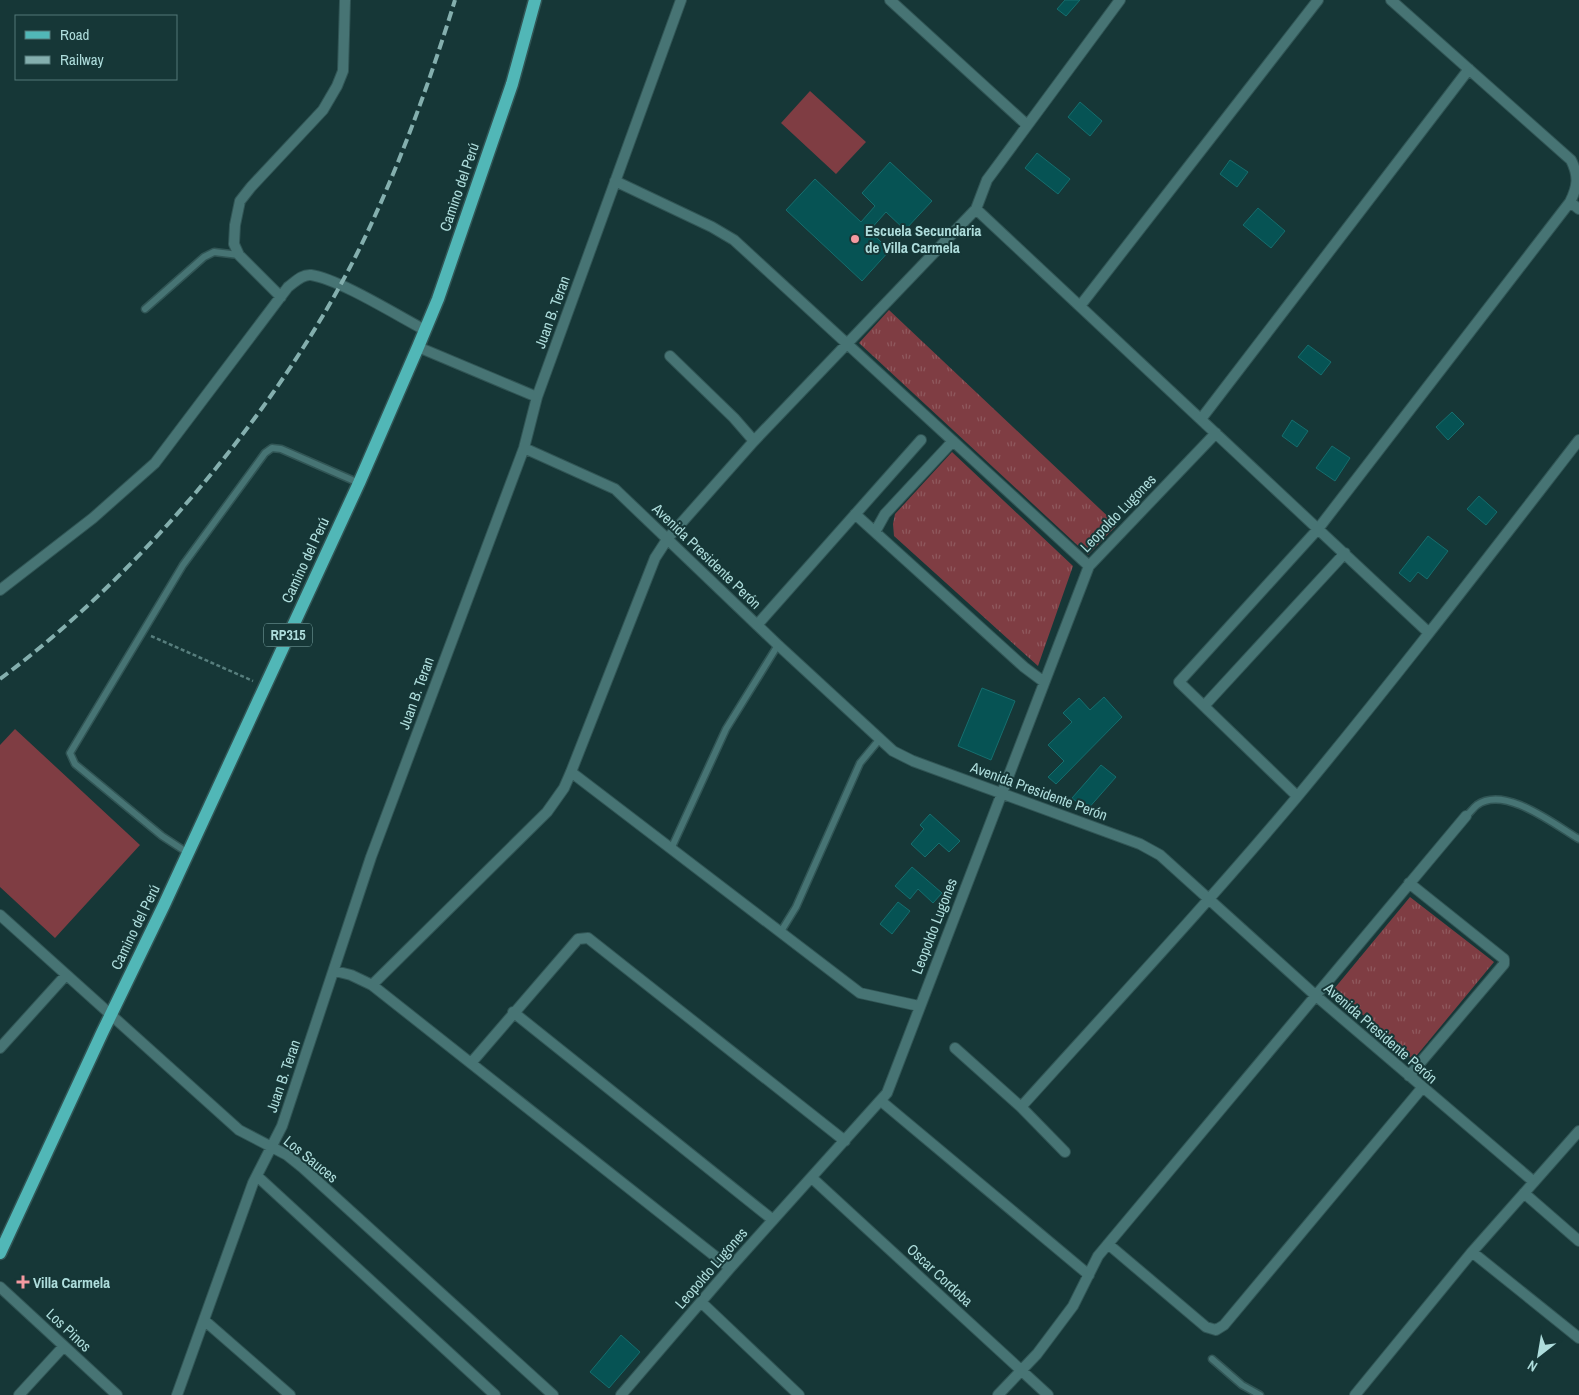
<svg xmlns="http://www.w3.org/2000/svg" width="1579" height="1395" viewBox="0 0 1579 1395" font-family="'Archivo Narrow',sans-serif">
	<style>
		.grass { fill: url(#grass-tufts) }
		.pitch { fill: #7f3d43 }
		.building { fill: #065354; stroke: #166e6e }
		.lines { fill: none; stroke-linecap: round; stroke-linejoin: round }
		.lane-casing { stroke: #315555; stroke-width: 9 }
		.street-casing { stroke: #315555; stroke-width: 12 }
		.primary-casing { stroke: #315555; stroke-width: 15 }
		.path { stroke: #577e7d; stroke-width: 2.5; stroke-dasharray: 4 2.5; stroke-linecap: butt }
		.lane { stroke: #477474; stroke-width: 6 }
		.street { stroke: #477474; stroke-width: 10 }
		.primary { stroke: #51b7b7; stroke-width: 12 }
		.rail { stroke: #84afae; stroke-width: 4; stroke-dasharray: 10 5; stroke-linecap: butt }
		.poi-dot { fill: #f49aa1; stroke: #163737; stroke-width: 2 }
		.labels { text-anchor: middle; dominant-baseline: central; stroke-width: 4; stroke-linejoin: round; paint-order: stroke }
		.shield { fill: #163737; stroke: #80abaa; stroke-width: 1 }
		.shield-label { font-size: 14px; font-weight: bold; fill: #aedddc }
		.street-label { font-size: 15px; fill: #aedddc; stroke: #163737 }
		.poi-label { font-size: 15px; font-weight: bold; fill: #aedddc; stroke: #163737; text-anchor: start }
	</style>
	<defs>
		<pattern id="grass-tufts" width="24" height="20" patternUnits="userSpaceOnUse" patternTransform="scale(1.25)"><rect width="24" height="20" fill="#7f3d43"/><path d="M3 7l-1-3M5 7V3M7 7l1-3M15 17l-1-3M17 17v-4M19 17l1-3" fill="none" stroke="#8f595e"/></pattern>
	</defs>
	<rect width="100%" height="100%" fill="#163737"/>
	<path class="grass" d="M889 310 1117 525 1088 555 859 343Z
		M952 452 1073 566 1038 666 894 536 893 524 895 514Z
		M1410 897 1494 962 1413 1060 1334 989Z"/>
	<path class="pitch" d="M810 91 866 142 836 174 781 123Z
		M15 729 140 845 55 938 0 887V745Z"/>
	<path class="building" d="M1065 0H1080L1066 16 1057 9Z
		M1080 102 1102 121 1090 136 1068 117Z
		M1037 153 1070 179 1058 194 1025 168Z
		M1230 160 1248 172 1237 187 1220 174Z
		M890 162 932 201 905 230 886 212 869 231 890 250 862 281 786 210 815 179 861 222 875 206 862 193Z
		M1258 208 1285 231 1271 248 1243 225Z
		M1308 345 1331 362 1321 375 1298 357Z
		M1452 412 1464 424 1448 440 1436 427Z
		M1292 420 1308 431 1297 447 1282 436Z
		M1332 446 1350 458 1335 481 1316 468Z
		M1479 496 1497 512 1486 525 1467 509Z
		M1428 536 1448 551 1427 579 1418 572 1410 582 1399 573Z
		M982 688 1015 701 991 760 958 746Z
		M1104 697 1122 717 1056 784 1048 777 1064 761 1048 745 1072 722 1063 713 1079 698 1090 710Z
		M1101 765 1116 777 1087 810 1072 798Z
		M930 814 960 841 949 852 939 843 925 857 911 844 924 829 920 825Z
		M912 867 942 893 933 903 918 889 910 899 895 886Z
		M898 902 910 911 892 934 880 924Z
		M621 1335 640 1352 609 1388 590 1372Z"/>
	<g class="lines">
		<defs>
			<path id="lane" d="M145 309 204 257 214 252 239 255
				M1466 816C1470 813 1473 808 1477 805 1505 785 1555 825 1579 839
				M671 849 726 729 778 645
				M188 853 162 836 75 764 70 753 183 565 265 453 272 448 281 449 359 483
				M780 933 796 907 860 763 879 740
				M1212 1359 1242 1385 1260 1395"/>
			<path id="street" d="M890 0 1027 125
				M1391 0 1571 160C1579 176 1578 186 1570 202L1579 209
				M615 181 712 227 734 240 1089 566
				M976 209 1429 633
				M281 297 239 255 234 244 235 225 240 201 251 187 323 110 337 86 343 71 345 0
				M1080 306 1318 0
				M418 347 537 397
				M670 356 734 418 754 441
				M1201 419 1469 69
				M524 448 615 489 778 645 893 751 913 761 1140 844 1160 855 1315 995 1534 1182
				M855 514 1024 667 1044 682
				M875 532 885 514 953 441
				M0 590 93 518 155 463 288 287C295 282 302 274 311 275 339 279 398 316 425 330
				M757 625 921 440
				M1204 706 1345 553
				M571 772 860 993 919 1006
				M1297 796 1179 682 1318 529 1570 202
				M1409 883 1504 959V964L1409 1076
				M0 915 239 1130 287 1155 302 1167 553 1395
				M335 971 351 975 372 985 547 812 564 788 571 772 655 558 668 538 754 441 976 209 987 180 1120 0
				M372 985 730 1268
				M513 1012 773 1220
				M0 1048 66 975
				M955 1048 1021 1107 1065 1152
				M471 1063 578 939 588 938 845 1141
				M881 1101 1089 1275
				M1021 1107C1114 1004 1208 903 1297 797 1394 680 1486 560 1579 440
				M257 1176 495 1395
				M812 1178 1048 1395
				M1524 1193 1579 1241
				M1108 1244 1206 1327 1216 1330 1224 1325 1422 1088
				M1472 1252 1579 1338
				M0 1287 117 1395
				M701 1302 799 1395
				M204 1320 290 1395
				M19 1395 64 1346
				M177 1395 253 1183 282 1126 371 857 524 448 537 397 681 0
				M621 1395 730 1268 887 1093 1089 566 1216 433
				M998 1395 1037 1354 1073 1306 1098 1256 1108 1244 1466 816
				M1355 1395 1472 1252 1579 1131"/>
			<path id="primary" d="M0 1253 102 1033 164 905 359 483 418 347 438 299 512 84 535 0"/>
		</defs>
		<use href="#lane" class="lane-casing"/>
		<use href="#street" class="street-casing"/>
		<use href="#primary" class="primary-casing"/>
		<path class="path" d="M151 636 253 681"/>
		<use href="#lane" class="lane"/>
		<use href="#street" class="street"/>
		<use href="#primary" class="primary"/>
		<path class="rail" d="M0 679C146 570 291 395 368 231 403 156 431 78 455 0"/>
	</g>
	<g class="poi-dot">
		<circle cx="855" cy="239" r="5"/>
		<path d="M20.5 1274.5h5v5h5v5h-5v5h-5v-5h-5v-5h5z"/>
	</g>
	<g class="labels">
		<rect class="shield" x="264" y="623.5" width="48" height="23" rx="4"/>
		<g class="shield-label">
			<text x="288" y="635">RP315</text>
		</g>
		<g class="street-label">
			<text transform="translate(459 187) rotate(-71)">Camino del Perú</text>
			<text transform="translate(552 312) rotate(-70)">Juan B. Teran</text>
			<text transform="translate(1118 513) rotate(-46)">Leopoldo Lugones</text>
			<text transform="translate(707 556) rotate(44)">Avenida Presidente Perón</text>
			<text transform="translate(305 560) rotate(-65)">Camino del Perú</text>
			<text transform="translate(416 693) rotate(-70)">Juan B. Teran</text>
			<text transform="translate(1039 791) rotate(20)">Avenida Presidente Perón</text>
			<text transform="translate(934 926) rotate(-69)">Leopoldo Lugones</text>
			<text transform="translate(135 927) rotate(-64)">Camino del Perú</text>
			<text transform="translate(1381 1033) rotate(41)">Avenida Presidente Perón</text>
			<text transform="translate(283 1076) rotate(-71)">Juan B. Teran</text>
			<text transform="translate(311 1159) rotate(39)">Los Sauces</text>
			<text transform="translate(711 1268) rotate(-49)">Leopoldo Lugones</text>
			<text transform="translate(940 1275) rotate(43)">Oscar Cordoba</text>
			<text transform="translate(69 1330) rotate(43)">Los Pinos</text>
		</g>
		<g class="poi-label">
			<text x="865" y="230">Escuela Secundaria<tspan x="865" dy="17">de Villa Carmela</tspan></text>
			<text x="33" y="1282">Villa Carmela</text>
		</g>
	</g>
	<rect x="15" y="15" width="162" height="65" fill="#163737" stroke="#537979"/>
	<rect x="25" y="31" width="25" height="8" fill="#51b7b7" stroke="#537979"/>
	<text x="60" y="40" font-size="15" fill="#aedddc">Road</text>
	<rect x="25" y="56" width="25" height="8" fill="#84afae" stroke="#537979"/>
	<text x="60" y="65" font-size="15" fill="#aedddc">Railway</text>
	<g transform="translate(1539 1355) rotate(211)" stroke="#163737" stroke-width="4" paint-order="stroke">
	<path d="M0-4L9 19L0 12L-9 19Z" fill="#aedddc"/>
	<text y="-8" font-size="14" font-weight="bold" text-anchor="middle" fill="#aedddc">N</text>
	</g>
</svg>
